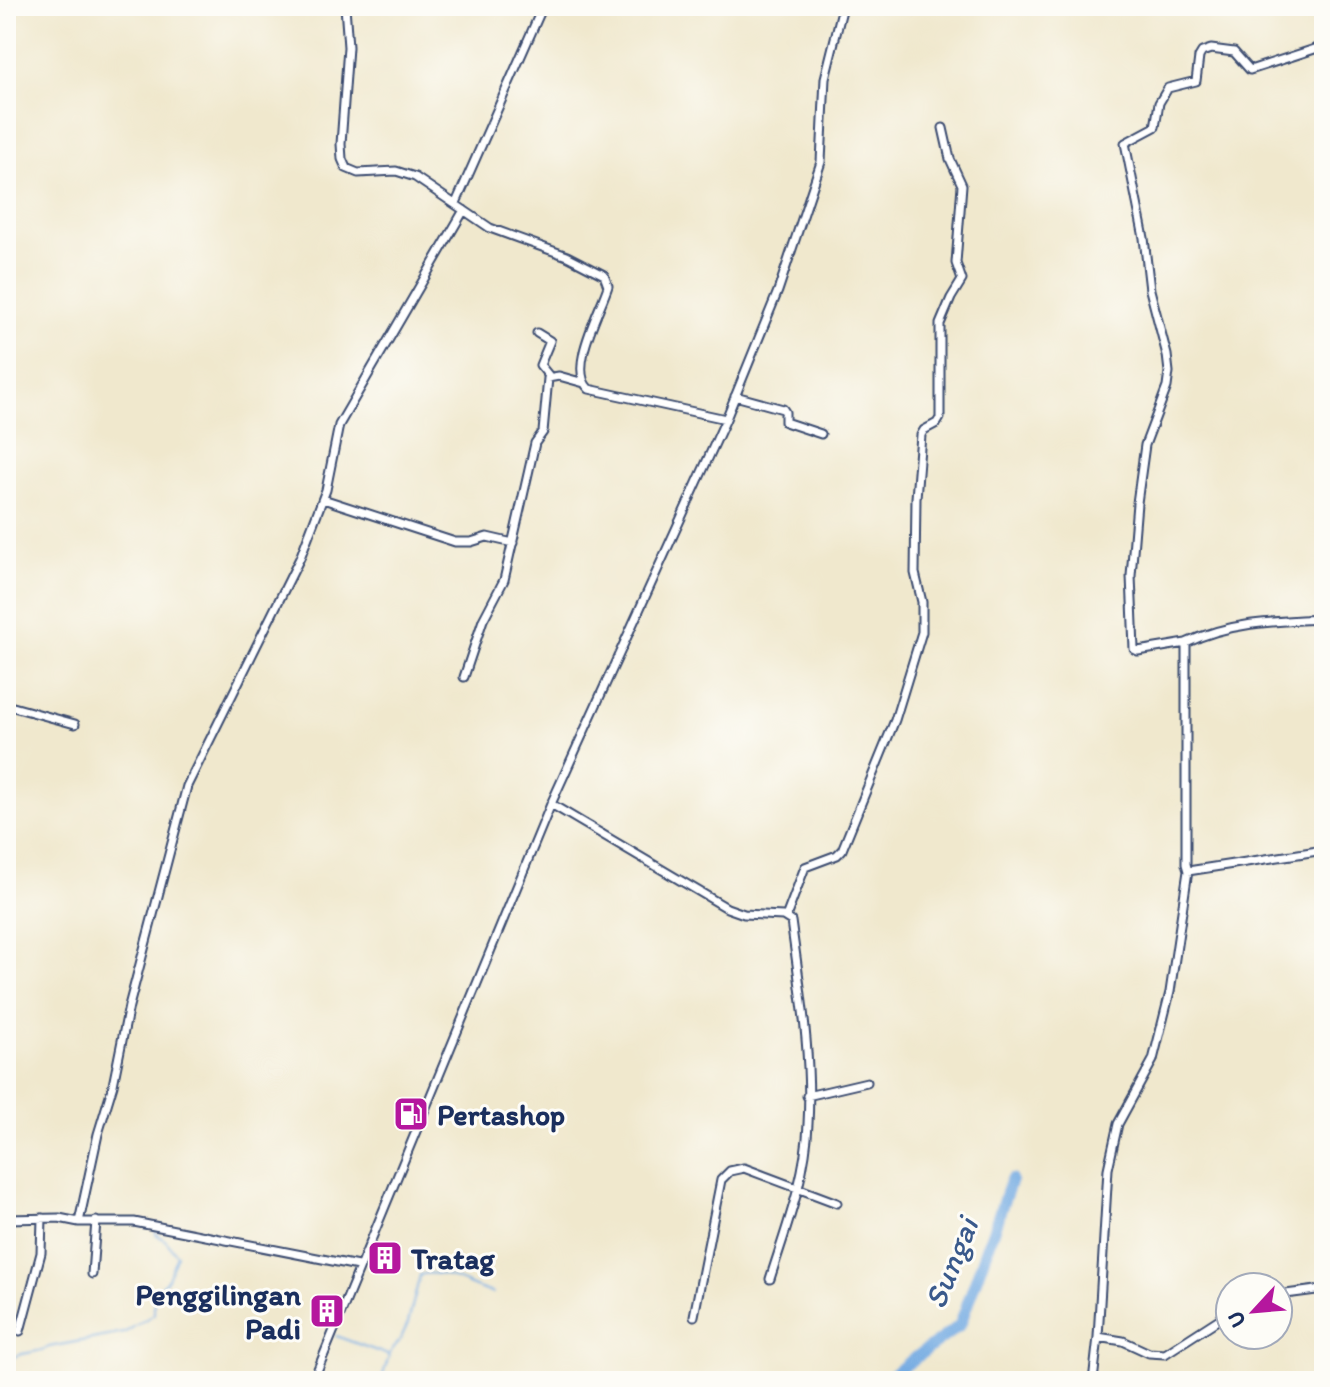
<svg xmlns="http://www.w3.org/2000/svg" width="1330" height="1387" viewBox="0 0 1330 1387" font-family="Itim,sans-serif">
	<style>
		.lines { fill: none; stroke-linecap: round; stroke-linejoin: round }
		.stream { stroke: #74abe2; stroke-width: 2 }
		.river { stroke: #74abe2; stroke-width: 12 }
		.minor-casing { stroke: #3b4b6f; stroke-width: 11 }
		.minor { stroke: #fff; stroke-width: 7 }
		.labels { text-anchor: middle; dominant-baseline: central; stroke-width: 6; stroke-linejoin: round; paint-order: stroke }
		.poi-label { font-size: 30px; font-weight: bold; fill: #1b2f5e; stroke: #fdfcf7; text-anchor: start }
		.water-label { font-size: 32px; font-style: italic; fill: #3a5a8c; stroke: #fdfcf7 }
	</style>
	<rect width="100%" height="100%" fill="#fdfcf7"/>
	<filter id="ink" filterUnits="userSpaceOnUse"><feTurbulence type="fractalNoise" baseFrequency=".0125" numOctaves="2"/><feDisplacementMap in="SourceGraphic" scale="16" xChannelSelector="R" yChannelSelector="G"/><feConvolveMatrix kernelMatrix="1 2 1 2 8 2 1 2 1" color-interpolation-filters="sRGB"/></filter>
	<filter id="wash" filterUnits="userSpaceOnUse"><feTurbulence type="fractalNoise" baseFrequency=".006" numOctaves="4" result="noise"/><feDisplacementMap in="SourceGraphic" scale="32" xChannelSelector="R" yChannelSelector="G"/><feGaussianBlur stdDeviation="1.8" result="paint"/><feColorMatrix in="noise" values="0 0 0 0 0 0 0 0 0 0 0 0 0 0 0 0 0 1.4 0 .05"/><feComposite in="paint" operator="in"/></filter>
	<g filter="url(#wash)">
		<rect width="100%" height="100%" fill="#f0e8cd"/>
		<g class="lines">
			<path class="stream" d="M336 1336 388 1355 400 1340 408 1323 420 1275C445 1268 470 1288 493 1293
				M6 1362C19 1350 35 1355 49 1347L124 1333 154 1314V1297L168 1278 177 1255 166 1241 156 1234V1230
				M381 1381 389 1356"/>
			<path class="river" d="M884 1381 960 1325 1011 1180"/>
		</g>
	</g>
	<g filter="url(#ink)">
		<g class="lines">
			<defs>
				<path id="minor" d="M345 6 348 47 341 144 342 159 346 168 358 173 396 171 415 177 490 228 567 256 604 275 608 286C601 309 567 369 589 389L726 419
					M456 203 543 6
					M537 333 550 341 540 365 549 376
					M735 396 783 409 785 412V422L821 434
					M323 499 455 542H471L487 537 513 543
					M1324 619C1276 621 1230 622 1186 643V864L1188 871 1324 850
					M1186 643 1138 651 1134 649 1131 576 1137 503 1145 445 1167 387 1169 372 1167 355 1150 290 1144 238 1125 143 1155 127 1159 103 1168 88 1196 81 1199 57 1202 52 1211 49 1234 52 1250 70 1324 46
					M464 677 483 620 504 580 535 443 543 432 548 378 559 376 584 383
					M6 705 75 724
					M551 804 727 908 744 914 783 916 791 921C800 988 812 1057 808 1124 806 1177 786 1228 770 1279
					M786 917 805 867 837 855 842 850 895 720 922 632V602L915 573 916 498 921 435 924 430 937 423 940 418V324L951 298 962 280 956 263 962 185 950 159 943 128
					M807 1096 867 1082
					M6 1219 59 1218 79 1222H134L358 1266
					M79 1222 98 1134 113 1085 129 1006 187 786 300 558 326 490 339 425 464 210
					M92 1274 96 1221
					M1278 1295 1324 1289
					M694 1316 721 1180 730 1171 744 1168 837 1203
					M20 1331 41 1253 42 1218
					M1098 1337 1108 1169 1118 1124 1153 1060 1170 992 1188 871
					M313 1381 551 804 726 419 778 291 821 162 825 78 843 6
					M1093 1381 1098 1337 1123 1341 1149 1353 1165 1354 1230 1312"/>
			</defs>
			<use href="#minor" class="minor-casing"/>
			<use href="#minor" class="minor"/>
		</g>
	</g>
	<defs>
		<symbol id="fuel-square" viewBox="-11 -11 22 22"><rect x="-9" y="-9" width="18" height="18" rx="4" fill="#b5179e" stroke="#fdfcf7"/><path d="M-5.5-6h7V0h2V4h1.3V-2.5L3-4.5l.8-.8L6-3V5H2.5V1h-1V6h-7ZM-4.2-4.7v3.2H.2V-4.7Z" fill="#fff"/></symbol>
		<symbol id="building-square" viewBox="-11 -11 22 22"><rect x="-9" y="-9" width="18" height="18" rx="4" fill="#b5179e" stroke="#fdfcf7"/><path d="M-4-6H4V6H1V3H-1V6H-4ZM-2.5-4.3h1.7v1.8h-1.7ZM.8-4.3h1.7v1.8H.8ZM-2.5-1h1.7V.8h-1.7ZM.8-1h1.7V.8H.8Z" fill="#fff"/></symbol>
	</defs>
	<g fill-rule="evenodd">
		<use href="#fuel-square" x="391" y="1094" width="40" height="40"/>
		<use href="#building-square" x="365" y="1238" width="40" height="40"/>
		<use href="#building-square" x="307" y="1291" width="40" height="40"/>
	</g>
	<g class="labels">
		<g class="poi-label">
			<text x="437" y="1114">Pertashop</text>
			<text x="411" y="1258">Tratag</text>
			<text x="301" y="1294" text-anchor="end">Penggilingan<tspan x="301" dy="34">Padi</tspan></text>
		</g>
		<g class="water-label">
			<text transform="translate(951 1263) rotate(-68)">Sungai</text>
		</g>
	</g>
	<rect width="1330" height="1387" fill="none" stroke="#fdfcf7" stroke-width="32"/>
	<g transform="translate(1254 1311) rotate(244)"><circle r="38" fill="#fdfcf7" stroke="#a3aaba" stroke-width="2"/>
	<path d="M0-6L14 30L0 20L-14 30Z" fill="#b5179e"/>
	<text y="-12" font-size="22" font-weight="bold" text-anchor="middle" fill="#1b2f5e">U</text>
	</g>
</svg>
